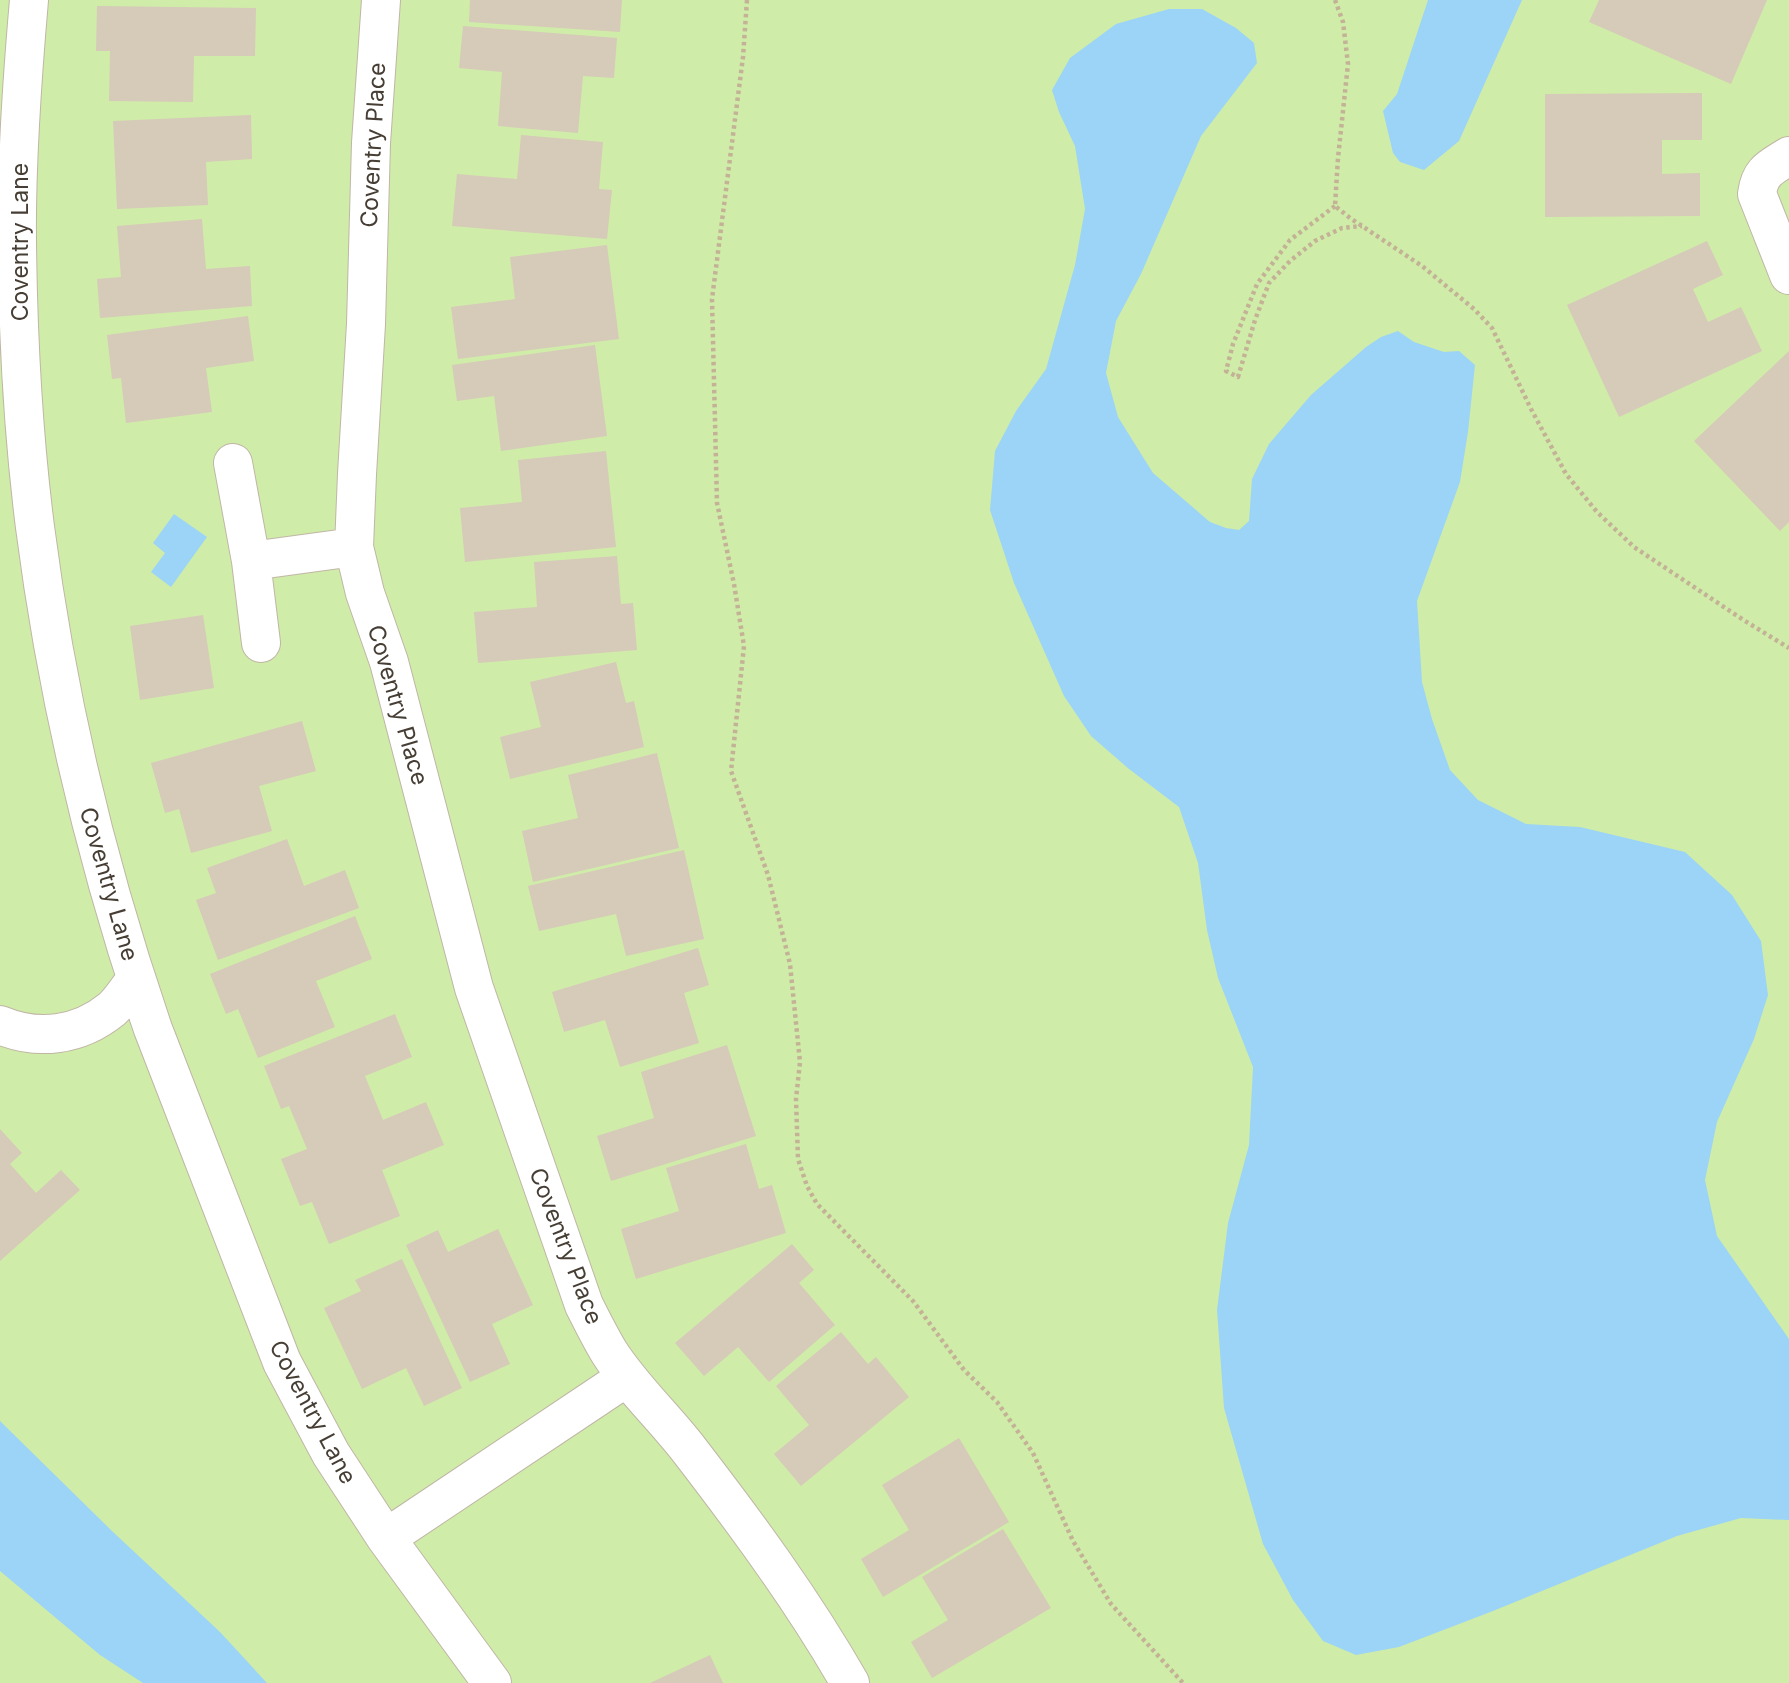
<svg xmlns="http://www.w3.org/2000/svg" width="1789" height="1683" viewBox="0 0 1789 1683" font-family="Inter,sans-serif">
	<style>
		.green { fill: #d0eca9 }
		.water { fill: #9bd4f6 }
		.building { fill: #d6cab9 }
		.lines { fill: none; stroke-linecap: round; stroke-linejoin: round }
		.minor-casing { stroke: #c0b6a6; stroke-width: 40 }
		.path { stroke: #c3b296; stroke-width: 4.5; stroke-dasharray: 3.5 3.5; stroke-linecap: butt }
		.minor { stroke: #fff; stroke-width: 38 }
		.labels { text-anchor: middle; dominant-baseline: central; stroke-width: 6; stroke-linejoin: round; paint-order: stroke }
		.street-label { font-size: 23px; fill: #463e34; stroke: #fff }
	</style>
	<rect width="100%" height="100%" fill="#f4eee4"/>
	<path class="green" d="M0 0H1789V1683H0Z"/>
	<path class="water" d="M1428 0H1522L1459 141 1424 170 1400 162 1393 153 1383 111 1397 94Z
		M1169 9H1202L1236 28 1254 43 1257 63 1201 136 1141 274 1116 321 1106 373 1118 417 1153 473 1210 522 1226 528 1239 530 1249 521 1252 479 1269 444 1311 395 1366 347 1381 337 1398 331 1414 342 1444 352 1459 351 1475 365 1468 432 1460 482 1417 601 1422 682 1432 719 1450 770 1478 800 1526 824 1580 827 1685 852 1732 895 1761 941 1768 995 1754 1039 1717 1122 1705 1180 1717 1236 1789 1339V1520L1741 1518 1677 1536 1493 1611 1399 1647 1356 1655 1323 1641 1293 1600 1263 1544 1224 1408 1217 1310 1228 1223 1249 1145 1253 1067 1218 978 1207 930 1198 863 1179 807 1129 769 1091 736 1064 696 1014 583 990 510 995 451 1016 411 1046 369 1075 265 1085 209 1075 146 1059 112 1052 90 1070 58 1116 24Z
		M174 514 207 537 171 587 151 572 165 553 153 543Z
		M0 1421 113 1532 220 1632 267 1683H143L100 1655 0 1571Z"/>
	<path class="building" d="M470 0H622L620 32 469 22Z
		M1599 0H1767L1731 84 1589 22Z
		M97 6 256 8 255 56H194L193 102 109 101 110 51H96Z
		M463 26 617 38 614 78 583 76 578 133 498 126 502 72 459 68Z
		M1702 93V140H1662V174L1700 173V216L1545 217V94Z
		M251 115 252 159 206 162 208 205 117 209 113 121Z
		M521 135 603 142 599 189 612 190 607 239 452 226 457 174 517 179Z
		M202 219 206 269 250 266 252 306 100 318 97 279 121 277 117 226Z
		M1707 241 1723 275 1693 289 1708 322 1741 307 1762 351 1619 417 1567 305Z
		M607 245 619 339 458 359 451 307 515 299 510 257Z
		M248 316 254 361 206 368 212 412 126 423 121 378 112 379 107 335Z
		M595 345 607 436 501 451 494 396 457 401 452 365Z
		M1789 351V522L1780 531 1694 441Z
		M606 451 616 547 465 562 460 508 522 502 518 460Z
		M617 556 621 604 633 603 637 650 478 663 474 612 537 607 534 562Z
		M203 615 214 688 140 700 130 626Z
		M616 662 626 703 634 701 644 747 510 779 500 737 541 727 530 682Z
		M302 721 316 771 259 786 272 831 191 853 179 809 165 813 151 763Z
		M657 753 679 848 533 882 522 831 578 818 568 775Z
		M287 839 304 886 345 870 359 908 218 960 196 900 216 893 207 868Z
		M684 850 704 939 626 956 616 914 539 931 528 886Z
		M355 916 372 959 316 981 335 1027 258 1058 238 1009 226 1014 210 974Z
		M698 948 709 985 684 993 699 1043 620 1067 605 1020 564 1032 552 992Z
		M395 1014 412 1057 365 1076 383 1120 426 1102 444 1145 382 1170 400 1216 329 1244 312 1202 300 1206 281 1159 307 1149 289 1106 281 1109 264 1066Z
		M727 1045 756 1136 611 1181 597 1136 654 1118 641 1072Z
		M0 1129 22 1153 10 1164 36 1193 61 1170 80 1190 0 1261Z
		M746 1144 759 1189 772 1185 786 1233 636 1279 621 1229 679 1211 666 1168Z
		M498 1229 533 1305 492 1324 510 1364 470 1382 406 1245 438 1230 448 1252Z
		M792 1244 814 1270 799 1283 835 1325 769 1382 738 1347 704 1376 675 1343Z
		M402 1259 462 1388 424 1406 406 1368 362 1389 324 1308 361 1291 355 1280Z
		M841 1332 868 1364 876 1357 909 1397 801 1486 774 1454 809 1425 776 1386Z
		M959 1438 1009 1522 883 1597 861 1559 909 1530 882 1485Z
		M1003 1529 1051 1608 932 1678 911 1642 948 1620 922 1577Z
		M710 1655 723 1683H650Z"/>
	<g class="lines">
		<defs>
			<path id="minor" d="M29 0C22 80 16 161 17 242 18 337 23 433 35 527 57 698 97 866 153 1029L282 1362 331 1454 386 1538 492 1683
				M381 0 371 143 366 324 357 474 354 547 365 593 389 662 474 988 584 1305C592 1321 600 1337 609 1352 632 1388 664 1417 690 1451 747 1525 803 1601 850 1683
				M1789 156C1770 168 1760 171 1757 194L1789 275
				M233 463 251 561
				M261 643 251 561 354 547
				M0 1025C38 1041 79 1036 112 1009 121 1001 128 989 136 979
				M386 1538 627 1377"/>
		</defs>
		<use href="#minor" class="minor-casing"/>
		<path class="path" d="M747 0 743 57 712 299 717 503 734 584 744 646 731 771 768 875 790 964 800 1062 796 1099 798 1159 807 1186 817 1204 913 1301 964 1370 997 1402 1033 1453 1073 1541 1111 1604 1183 1683
			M1335 0 1343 22 1348 64 1338 158 1335 206 1350 218 1422 266 1474 309 1492 328 1531 409 1566 474 1597 512 1634 547 1745 621 1789 648
			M1335 206 1290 240 1257 284 1233 344 1226 371 1238 377 1255 320 1269 283 1290 261 1315 241 1342 228 1362 226"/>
		<use href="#minor" class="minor"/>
	</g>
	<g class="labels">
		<g class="street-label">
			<text transform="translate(373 145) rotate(-87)">Coventry Place</text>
			<text transform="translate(20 242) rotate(-90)">Coventry Lane</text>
			<text transform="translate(398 705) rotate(74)">Coventry Place</text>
			<text transform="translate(109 884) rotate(74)">Coventry Lane</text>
			<text transform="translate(566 1246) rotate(69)">Coventry Place</text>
			<text transform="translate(313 1412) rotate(62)">Coventry Lane</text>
		</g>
	</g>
</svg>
